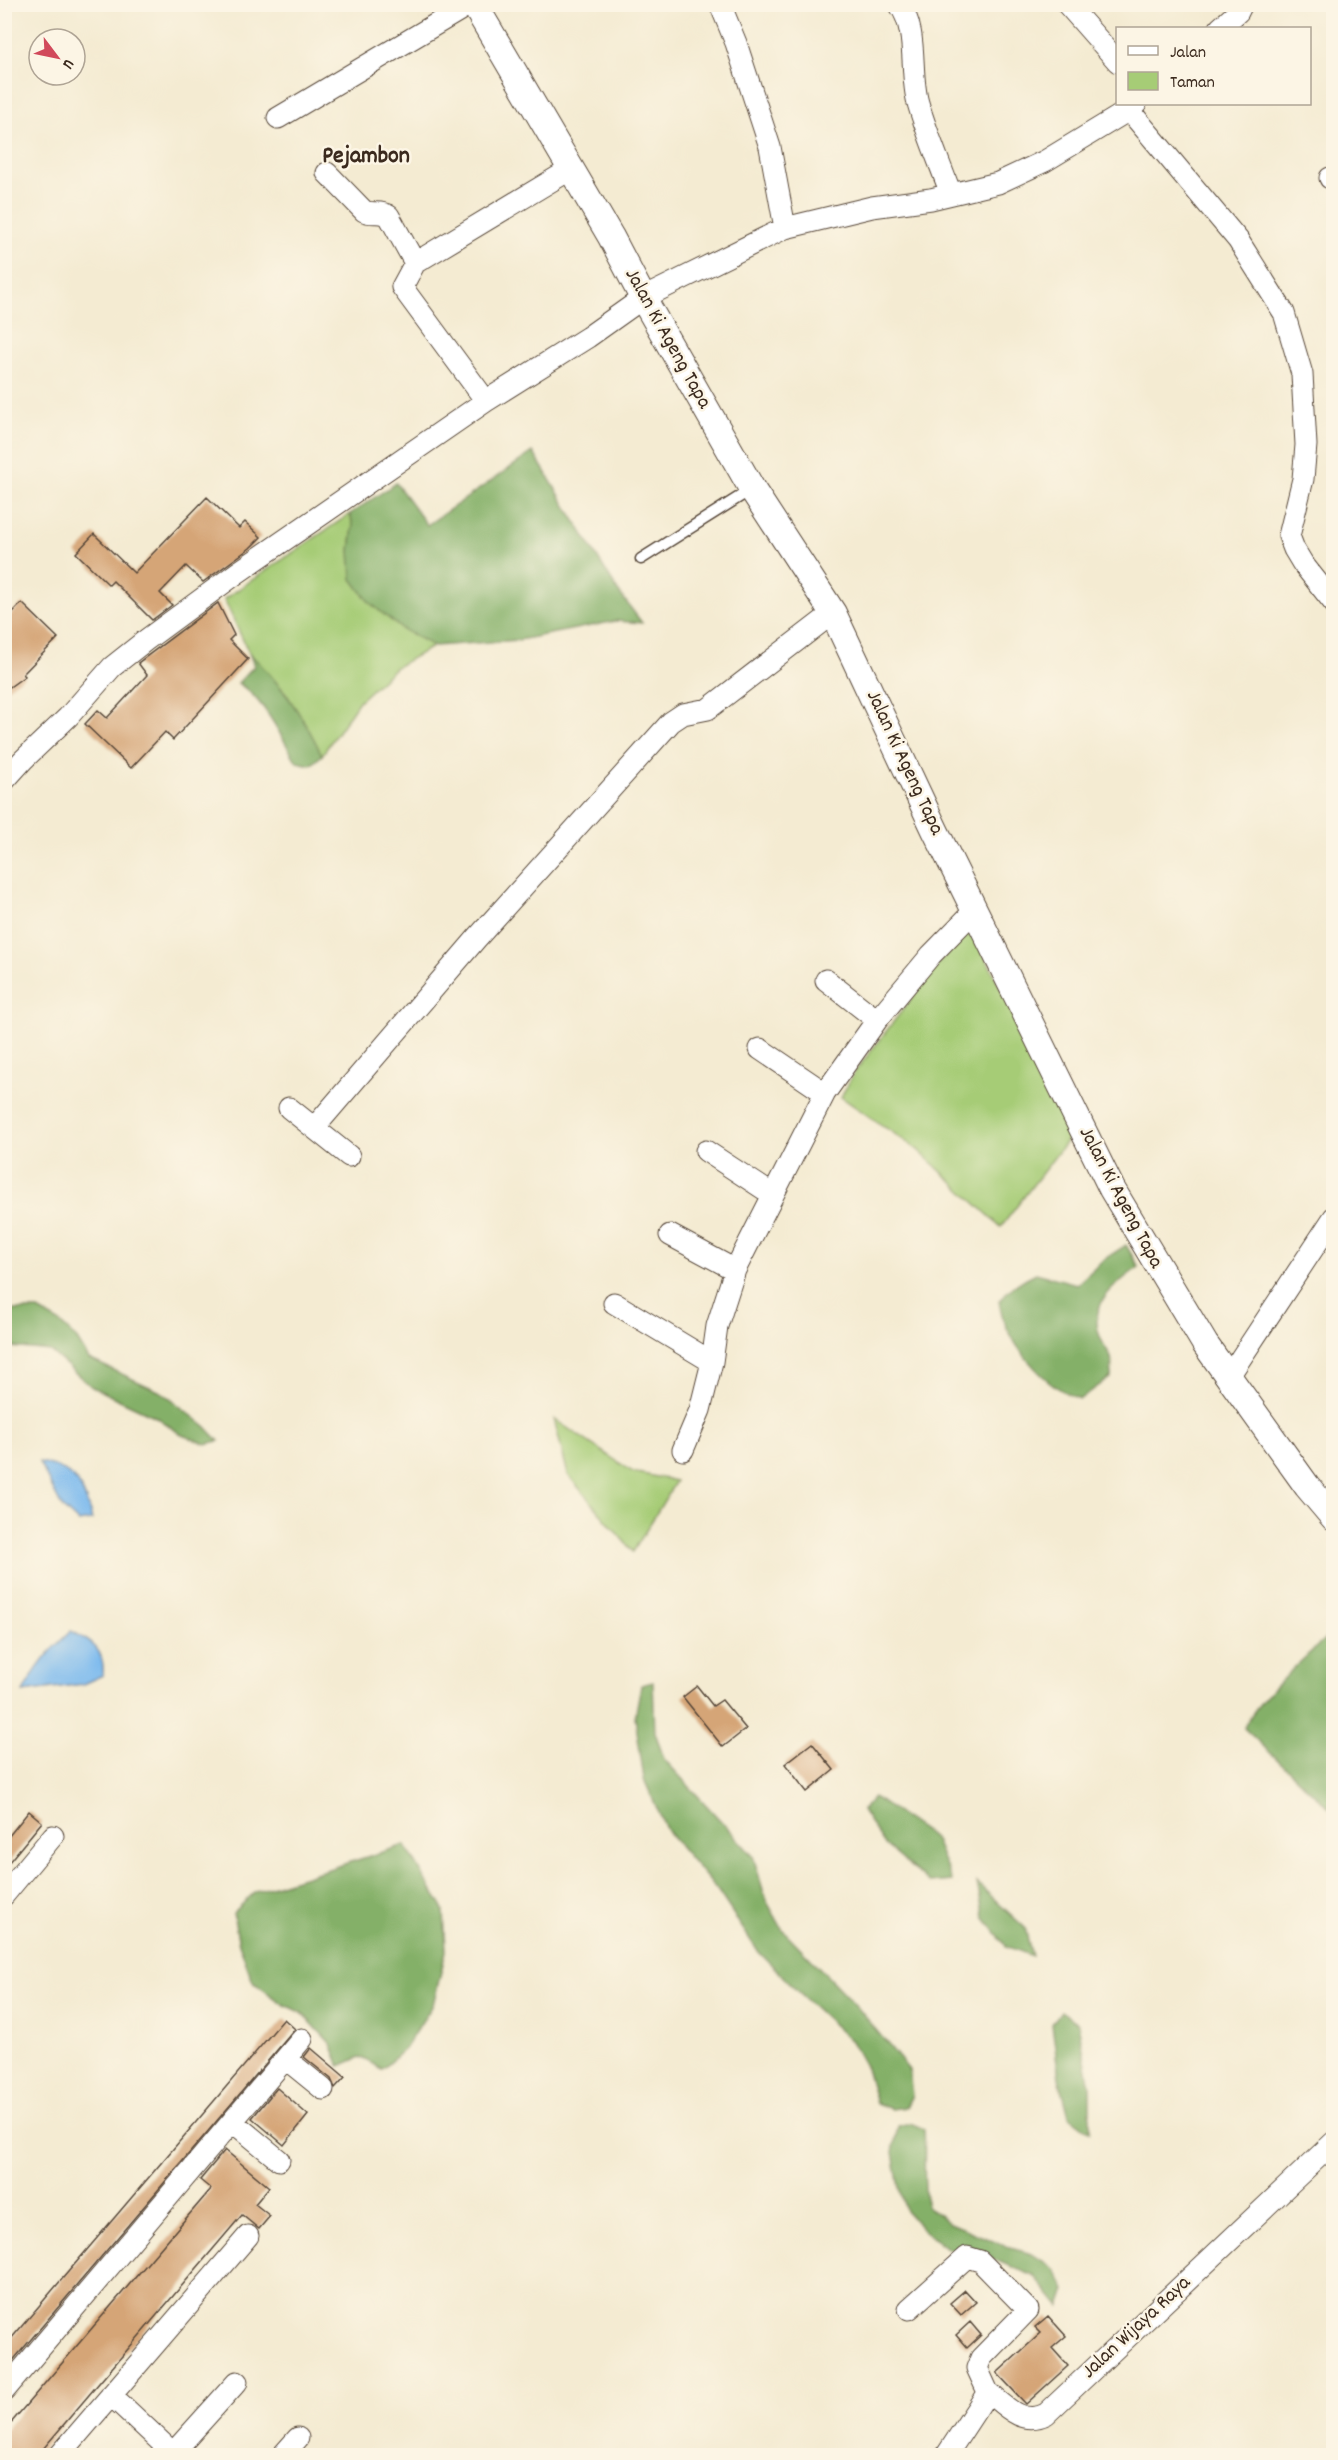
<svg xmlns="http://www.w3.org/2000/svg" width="1338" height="2460" viewBox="0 0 1338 2460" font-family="Dekko,sans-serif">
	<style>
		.green { fill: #a6cc76; stroke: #707b4a; stroke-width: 1.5 }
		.forest { fill: #84b067; stroke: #606d42; stroke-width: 1.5 }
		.water { fill: #7ab9ee; stroke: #5a7286; stroke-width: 1.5 }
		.building { fill: #d5a577 }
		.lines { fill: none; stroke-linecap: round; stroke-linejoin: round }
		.service-casing { stroke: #574739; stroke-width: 13 }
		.minor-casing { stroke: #574739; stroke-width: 23 }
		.tertiary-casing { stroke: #574739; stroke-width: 28 }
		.service { stroke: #fff; stroke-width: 10 }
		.minor { stroke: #fff; stroke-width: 21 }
		.tertiary { stroke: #fff; stroke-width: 26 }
		.labels { text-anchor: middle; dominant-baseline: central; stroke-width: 5; stroke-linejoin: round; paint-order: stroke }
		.street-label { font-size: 21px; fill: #3b2a1e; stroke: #fcf5e5 }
		.quarter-label { font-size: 24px; font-weight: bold; fill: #3b2a1e; stroke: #fcf5e5 }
	</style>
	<rect width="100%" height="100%" fill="#fcf5e5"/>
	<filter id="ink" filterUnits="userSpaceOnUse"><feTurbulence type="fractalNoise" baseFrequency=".0167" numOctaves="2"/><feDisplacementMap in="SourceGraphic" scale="12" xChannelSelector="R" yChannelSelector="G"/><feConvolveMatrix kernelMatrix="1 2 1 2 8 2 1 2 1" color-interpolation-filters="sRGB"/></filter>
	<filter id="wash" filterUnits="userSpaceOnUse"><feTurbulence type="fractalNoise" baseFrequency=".008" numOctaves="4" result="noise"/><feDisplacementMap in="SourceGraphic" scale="24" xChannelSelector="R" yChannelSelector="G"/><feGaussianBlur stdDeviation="1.35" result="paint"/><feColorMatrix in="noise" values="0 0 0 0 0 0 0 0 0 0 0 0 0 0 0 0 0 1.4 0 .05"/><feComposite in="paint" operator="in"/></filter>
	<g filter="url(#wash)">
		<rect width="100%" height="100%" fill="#f4ebd2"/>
		<path class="green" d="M350 514 353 526 350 551 369 602 402 629 434 646 396 667 359 701 322 755 286 693 249 653 224 599Z
			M971 927 1072 1134 1001 1227 918 1150 841 1097 854 1073 941 960Z
			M554 1419 633 1472 676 1481 633 1552 568 1475Z"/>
		<path class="forest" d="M533 452 618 591 642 623 616 621 519 640 434 646 402 629 369 602 352 579 350 551 353 526 350 514 396 483 427 525Z
			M249 653C280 682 304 717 322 755L311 765 297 762C280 736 265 700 238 683L254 666Z
			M1126 1245 1139 1267C1115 1284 1086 1305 1101 1339 1111 1360 1113 1351 1111 1377L1080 1399C1044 1387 1004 1340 999 1301 1009 1288 1021 1280 1036 1273L1077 1284 1106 1258Z
			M10 1310H38L59 1322 76 1338 89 1359 163 1393 206 1427 219 1441 206 1444 182 1435 158 1418 92 1387 50 1351 11 1347 5 1349V1314Z
			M1333 1631V1812L1244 1728C1256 1699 1309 1655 1333 1631Z
			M653 1682 655 1732 664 1759 753 1856 766 1900 783 1930 858 2008 909 2070 912 2095 906 2107 891 2109 876 2103 866 2068 851 2041 798 1992 757 1950 718 1891 667 1831 644 1779 635 1717 641 1685Z
			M874 1797 934 1838 952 1881 930 1883 884 1844 862 1810Z
			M405 1845 444 1910 446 1951 433 2005 404 2049 382 2069 360 2057 340 2066 331 2044 302 2013 283 2004 253 1982 239 1944 233 1913 255 1892Z
			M977 1883 1025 1928 1032 1956 1006 1946 984 1917Z
			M1061 2011 1078 2023 1090 2086V2132L1069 2116 1059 2078 1052 2024Z
			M910 2123 924 2129C926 2155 922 2180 927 2206L948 2222 1007 2247 1032 2254 1056 2270 1066 2290 1060 2307 1034 2276 988 2257 948 2249 924 2231 906 2211 899 2188 893 2152 898 2126Z"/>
		<path class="water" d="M39 1462C76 1469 83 1485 92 1520L78 1522 62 1507Z
			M71 1631C92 1642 105 1649 103 1675L83 1684 23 1692C35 1668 51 1649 71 1631Z"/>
		<g id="blocks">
			<path class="building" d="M207 497 239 528 245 522 261 537 250 548 203 582 186 566 160 593 172 605 152 620 113 581 109 585 76 553 94 534 134 573Z
				M22 603 58 638 23 674 25 676 4 691V621Z
				M218 603 234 635 229 640 248 659 173 740 165 732 131 768 85 724 98 710 107 718 147 675 138 663Z
				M697 1686 713 1706 722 1700 746 1729 723 1747 683 1697Z
				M812 1743 834 1770 807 1792 785 1764Z
				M29 1811 42 1822 4 1868V1842Z
				M284 2019 295 2029 4 2371V2347Z
				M311 2048 345 2077 335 2088 331 2079 304 2057Z
				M277 2088 308 2115 284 2145 252 2118Z
				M225 2150 269 2187 255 2204 270 2216 259 2229 242 2215 37 2456H4V2431L211 2189 200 2180Z
				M965 2290 976 2302 961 2315 950 2303Z
				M1048 2316 1066 2336 1052 2348 1068 2366 1026 2404 997 2373 1041 2333 1035 2327Z
				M970 2322 981 2335 967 2348 956 2335Z"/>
		</g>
	</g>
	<g filter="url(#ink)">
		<use href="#blocks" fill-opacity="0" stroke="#574739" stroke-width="1.5"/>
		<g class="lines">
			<defs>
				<path id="service" d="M641 559 752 489"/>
				<path id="minor" d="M720 4 736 43 770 147 785 228
					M899 4C919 31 909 72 918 103 927 134 940 164 951 194
					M1067 4 1118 62
					M1220 28 1238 12 1242 4
					M1129 110 1238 240 1284 313 1302 374 1306 445 1303 479 1289 536 1294 549 1303 564 1334 603
					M278 118 470 4
					M327 173 364 211C372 215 381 210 389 216L415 263
					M1330 178 1334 180
					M486 401 402 287 415 263 571 169
					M4 781 23 760 68 717 112 667 146 640 237 573 486 401 588 337 643 298 785 228 872 207 931 199 998 183 1045 161 1129 110 1136 104
					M826 980 877 1020
					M760 1049 825 1093
					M289 1108 349 1156
					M314 1128 477 938 671 722 683 714 708 709 833 613
					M706 1151 773 1195
					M670 1235 735 1270
					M614 1303 712 1362
					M1229 1376 1334 1217
					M683 1450 700 1410 712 1362 717 1326 735 1270 825 1093 877 1020 931 955 975 910
					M4 1895 53 1836
					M286 2059 323 2089
					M233 2122 279 2160
					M909 2309 967 2257 980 2261 1028 2310 981 2358 977 2368 988 2392
					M4 2391 302 2039
					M111 2395 176 2456
					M173 2453 237 2382
					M59 2456 248 2236
					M282 2456 298 2438
					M946 2456 988 2392C1005 2406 1022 2426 1046 2414L1334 2142"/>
				<path id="tertiary" d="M474 4 611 237 643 298 752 489 833 613 935 830 1112 1189 1205 1344 1307 1486 1334 1518"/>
			</defs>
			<use href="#service" class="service-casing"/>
			<use href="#minor" class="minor-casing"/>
			<use href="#tertiary" class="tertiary-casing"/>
			<use href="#service" class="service"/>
			<use href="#minor" class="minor"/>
			<use href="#tertiary" class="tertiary"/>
		</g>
	</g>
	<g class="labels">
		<g class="street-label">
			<text transform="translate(667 339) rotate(61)">Jalan Ki Ageng Tapa</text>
			<text transform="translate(904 763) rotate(65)">Jalan Ki Ageng Tapa</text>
			<text transform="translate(1120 1198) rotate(62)">Jalan Ki Ageng Tapa</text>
			<text transform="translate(1137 2328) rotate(-43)">Jalan Wijaya Raya</text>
		</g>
		<g class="quarter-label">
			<text x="366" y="157">Pejambon</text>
		</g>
	</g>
	<rect width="1338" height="2460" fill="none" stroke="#fcf5e5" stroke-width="24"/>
	<rect x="1116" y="27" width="195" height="78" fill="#fcf5e5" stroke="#afa495" stroke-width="1.5"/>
	<rect x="1128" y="46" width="30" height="9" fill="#ffffff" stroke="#afa495" stroke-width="1.5"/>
	<text x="1170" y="57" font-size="18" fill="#3b2a1e">Jalan</text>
	<rect x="1128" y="72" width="30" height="18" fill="#a6cc76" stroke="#afa495" stroke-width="1.5"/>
	<text x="1170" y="87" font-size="18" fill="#3b2a1e">Taman</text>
	<g transform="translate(57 57) rotate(122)"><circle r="28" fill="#fcf5e5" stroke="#afa495" stroke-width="1.5"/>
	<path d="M0-4.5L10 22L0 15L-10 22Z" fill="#d1495b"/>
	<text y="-9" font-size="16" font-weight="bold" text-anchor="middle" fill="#3b2a1e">U</text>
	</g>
</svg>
